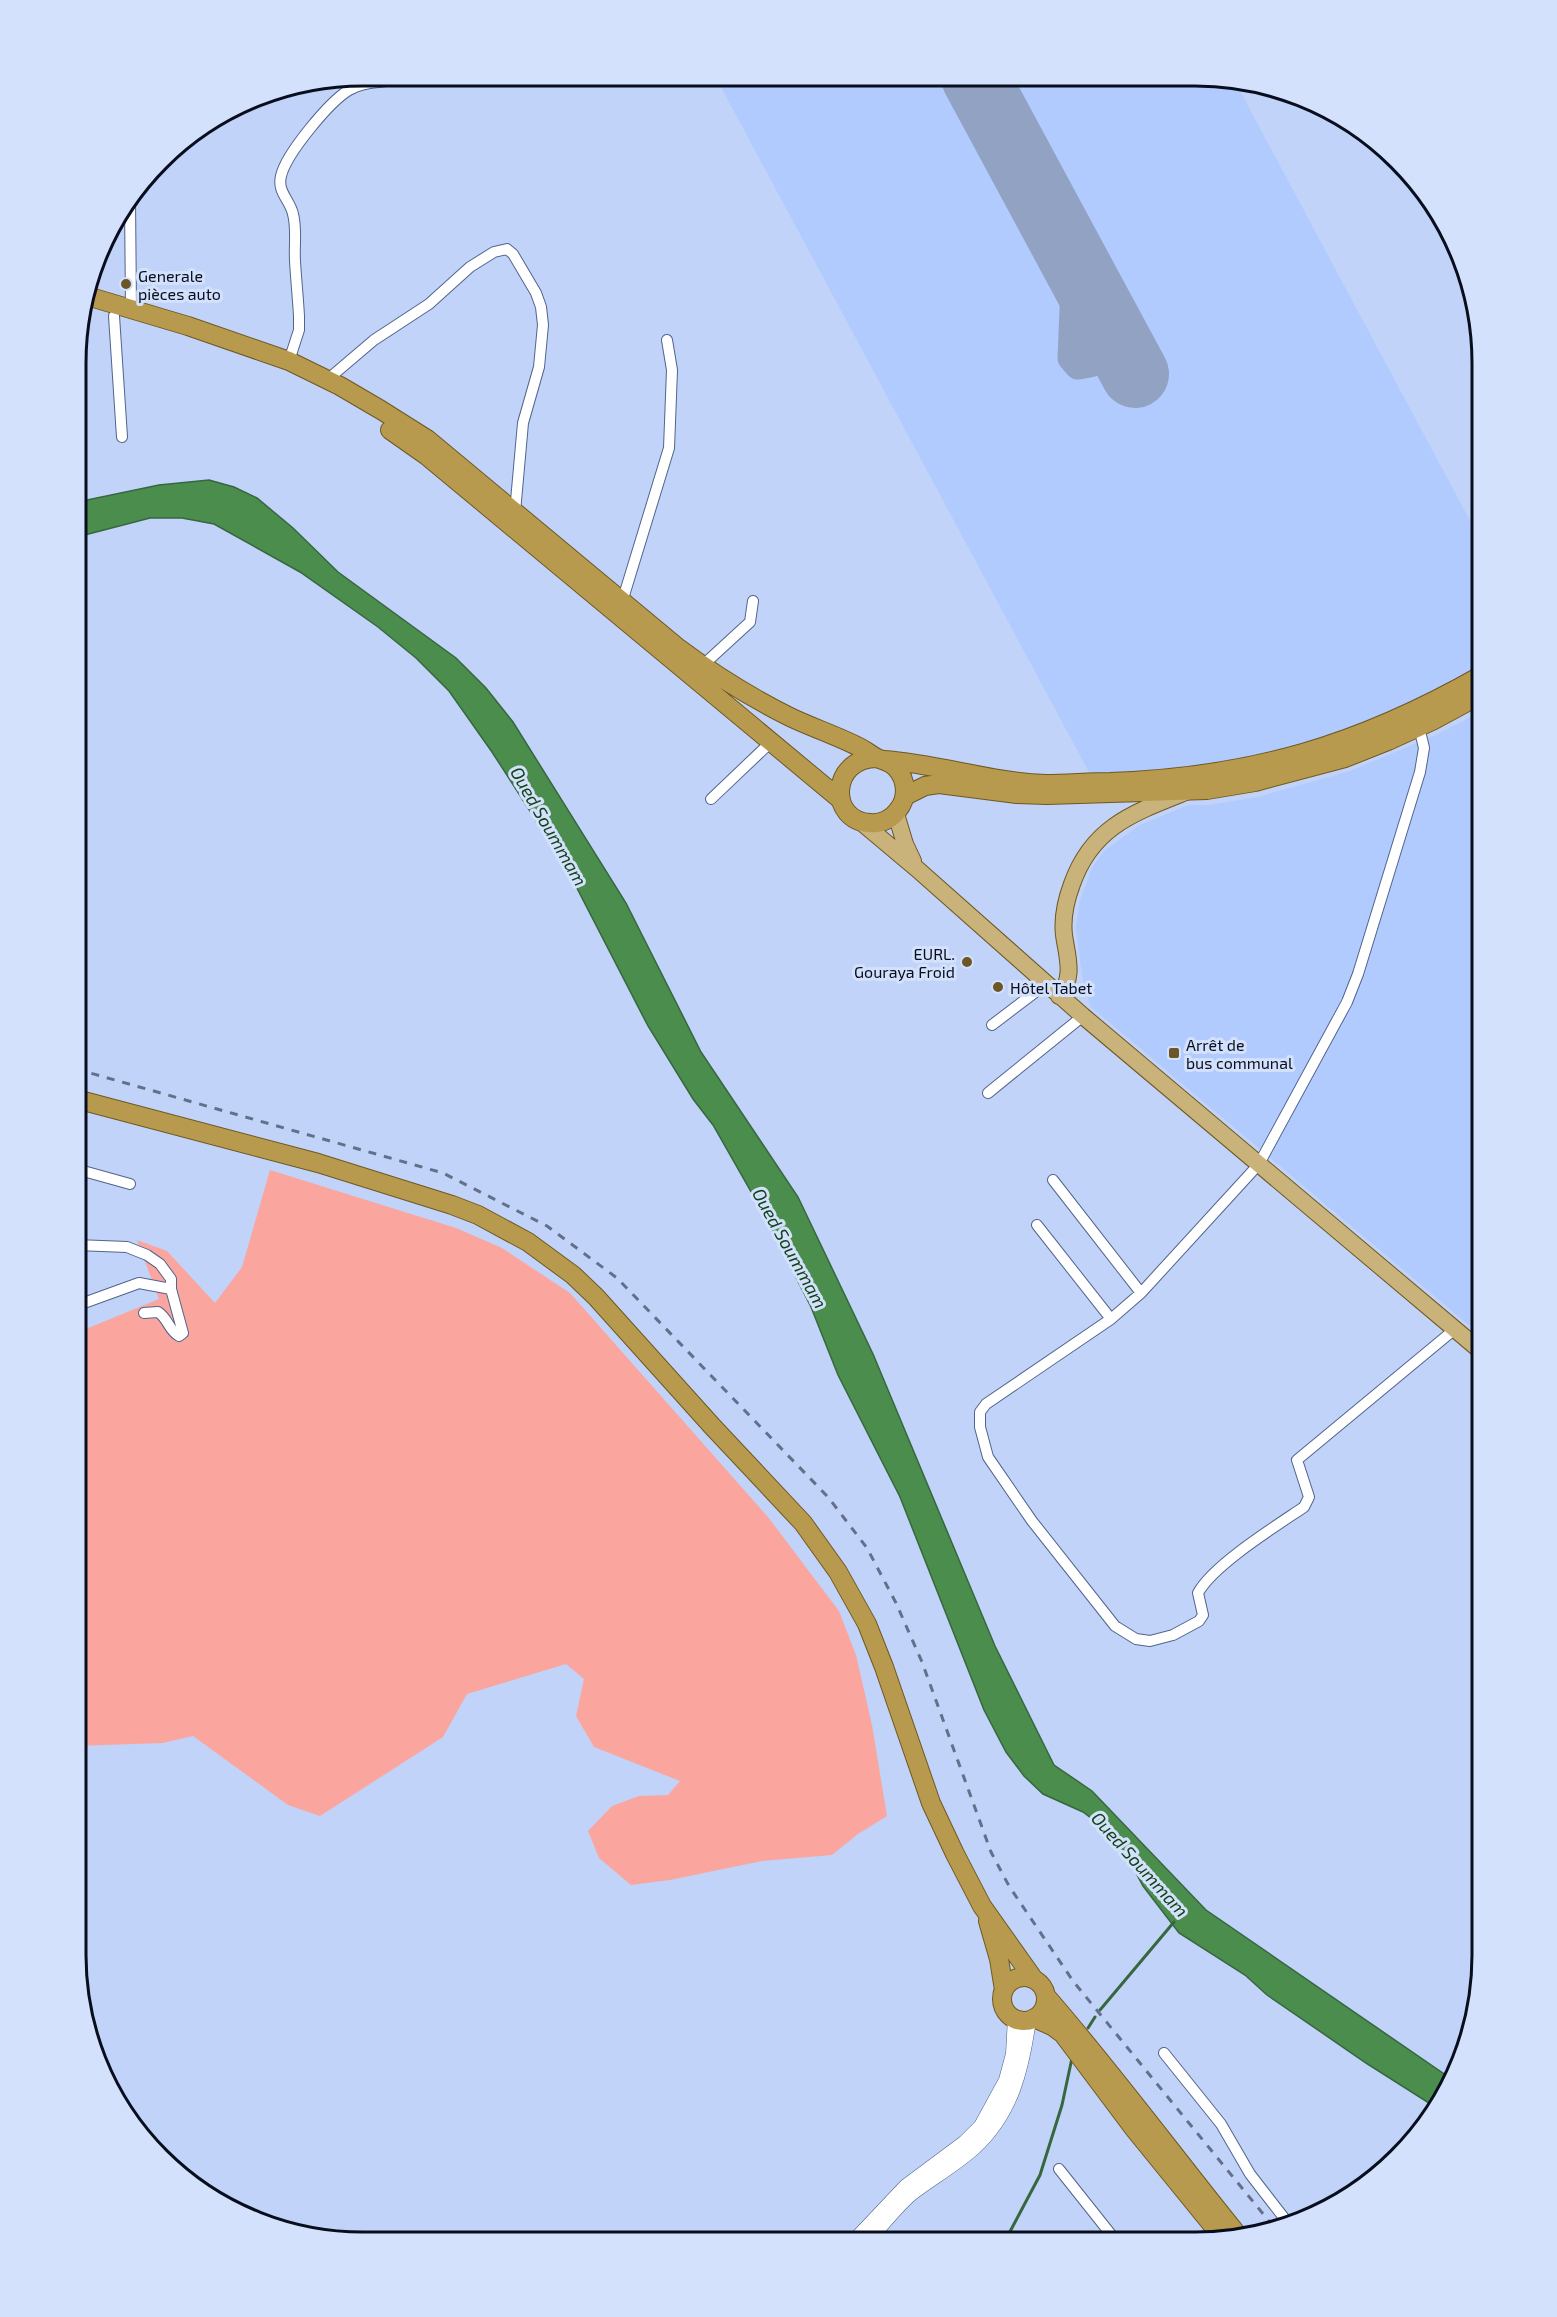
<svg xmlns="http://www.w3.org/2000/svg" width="1557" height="2317" viewBox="0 0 1557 2317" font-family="'Exo 2',sans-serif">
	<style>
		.built { fill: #b1cbff }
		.green { fill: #faa69f }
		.water { fill: #4b8d4d; stroke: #37673f; stroke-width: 1.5 }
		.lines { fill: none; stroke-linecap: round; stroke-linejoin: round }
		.stream { stroke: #37673f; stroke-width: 3 }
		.taxiway { stroke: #92a2c2; stroke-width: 27 }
		.runway { stroke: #92a2c2; stroke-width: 68 }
		.minor-casing { stroke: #51648c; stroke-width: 12 }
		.tertiary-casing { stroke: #51648c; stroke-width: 15 }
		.primary-casing { stroke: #6f5821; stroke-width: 18 }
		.trunk-casing { stroke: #6f5821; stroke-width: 20 }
		.minor { stroke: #fff; stroke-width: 10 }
		.tertiary { stroke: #fff; stroke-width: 14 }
		.primary { stroke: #cab37a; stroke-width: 16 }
		.trunk { stroke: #b89a4e; stroke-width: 18 }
		.rail { stroke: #64708b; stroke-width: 3; stroke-dasharray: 8 8; stroke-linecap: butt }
		.poi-dot { fill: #6c5625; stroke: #d3e1fc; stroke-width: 2 }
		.labels { text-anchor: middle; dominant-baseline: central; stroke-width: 6; stroke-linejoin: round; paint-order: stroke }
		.poi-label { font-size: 16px; fill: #080e1e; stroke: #d3e1fc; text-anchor: start }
		.water-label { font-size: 18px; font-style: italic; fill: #134216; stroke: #d3e1fc }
		.rim { fill: none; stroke: #080e1e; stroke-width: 3 }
	</style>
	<rect width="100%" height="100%" fill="#c1d3f8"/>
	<path class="built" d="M715 76 1233 78 1482 543V664L1435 692 1399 709 1324 738 1286 750 1178 771 1090 774Z
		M1482 711V1336L1090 1006 1082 975 1076 928 1080 900 1092 868 1104 851 1140 825 1188 805H1208L1258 797 1350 771 1438 734Z"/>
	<path class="green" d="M270 1170 456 1228 502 1248 570 1293 768 1517 839 1611 856 1655 872 1725 887 1816 858 1834 832 1855 762 1861 670 1880 631 1885 599 1858 588 1831 612 1806 639 1796 668 1795 680 1781 594 1747 576 1716 584 1679 566 1664 467 1694 443 1737 320 1816 288 1805 193 1736 163 1743 75 1746 76 1333 159 1299 137 1240 167 1251 215 1303 242 1267Z"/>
	<path class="water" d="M209 480 234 487 257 498 293 528 338 572 456 658 486 688 513 722 626 903 701 1052 798 1197 873 1354 995 1646 1054 1765 1092 1791 1206 1910 1450 2078 1435 2107 1366 2063 1267 1995 1245 1975 1179 1933 1143 1886 1126 1854 1108 1831 1083 1812 1043 1794 1024 1776 1006 1752 984 1710 900 1497 838 1375 811 1307 766 1218 713 1125 693 1099 648 1026 566 867 492 752 449 691 416 658 378 627 300 572 214 524 182 518H150L77 537V502L159 485Z"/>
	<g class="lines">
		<path class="stream" d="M1100 2010 1174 1922
			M1088 2028 1095 2017
			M1005 2241 1040 2175 1062 2105 1072 2058"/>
		<path class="taxiway" d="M1075 263 1071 358 1078 366C1095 364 1108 360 1123 351"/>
		<path class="runway" d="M975 77 1135 374"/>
		<defs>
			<path id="minor" d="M130 199 131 309
				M114 316 122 437
				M289 361 299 330V316C298 298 296 279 295 261 294 246 297 229 293 214 290 200 277 192 281 176 286 154 329 102 349 90 367 79 388 85 406 75
				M327 380 374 340 429 304 470 267 494 252 507 249 513 254 536 293 541 307 543 325 539 367 523 423 515 512
				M622 602 669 448 672 370 667 340
				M702 666 750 622 753 601
				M1419 727 1424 748 1420 772 1358 974 1347 1002 1259 1164 1141 1293 1111 1319 986 1404 980 1412V1427L988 1457 1032 1521 1115 1626 1136 1639 1150 1641 1173 1635 1199 1621 1203 1615 1198 1593C1213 1565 1276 1526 1304 1507L1309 1497 1297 1460 1455 1329
				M711 799 771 742
				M992 1025 1046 984
				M988 1093 1083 1016
				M76 1169 130 1184
				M1053 1180 1141 1293
				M1037 1225 1111 1319
				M76 1245 127 1247 147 1255 160 1264 171 1279V1289L183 1333 179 1336C169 1331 168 1318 158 1312L144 1313
				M81 1304 139 1283 171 1289
				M1481 1635 1479 1630 1481 1616
				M1164 2053 1221 2124 1250 2174 1288 2223
				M1059 2169 1117 2242"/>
			<path id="tertiary" d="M854 2241 906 2186 965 2142 981 2126 1006 2080 1013 2054 1015 2018
				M868 2241C882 2225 895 2208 911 2194 932 2178 955 2165 974 2148 1012 2113 1022 2069 1029 2020"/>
			<path id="primary" d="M896 814 905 844 913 861
				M860 821 916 868 1083 1016 1482 1352
				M1059 996C1075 977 1067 957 1064 935 1062 918 1066 900 1072 884 1092 827 1133 813 1186 792"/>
			<path id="trunk" d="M87 296 188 326 289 361 340 386 381 410 427 439 677 647C713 674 750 697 790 717 813 728 838 736 861 748 867 751 871 755 877 758 884 761 891 762 896 768 907 780 908 798 898 810 892 819 881 824 870 823 828 821 830 758 877 758
				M390 430 427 456 841 800
				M884 760C939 764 991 782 1046 784 1067 784 1089 782 1110 782 1252 777 1359 745 1482 675
				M905 796 925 786 939 784 1017 794 1047 795 1207 790 1255 782 1345 758 1388 741 1432 721 1482 694
				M76 1099 318 1163 452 1205 478 1215 528 1242 573 1275 596 1297 712 1426 803 1523 838 1572 867 1624 884 1667 931 1803 955 1854 982 1906 1033 1978
				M988 1921 999 1959 1004 1990
				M1002 1999a22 22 0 1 1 44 0a22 22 0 1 1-44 0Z
				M1046 1996C1113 2073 1173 2155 1237 2234
				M1034 2018 1052 2026 1063 2034 1135 2130 1222 2237"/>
		</defs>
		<use href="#minor" class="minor-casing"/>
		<use href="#tertiary" class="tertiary-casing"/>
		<use href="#primary" class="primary-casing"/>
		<use href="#trunk" class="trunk-casing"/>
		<use href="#minor" class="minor"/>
		<use href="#tertiary" class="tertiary"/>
		<use href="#primary" class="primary"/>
		<use href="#trunk" class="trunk"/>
		<path class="rail" d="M76 1069 443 1173 547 1226 617 1278 828 1497 867 1548 896 1603 922 1662 991 1852 1009 1886 1073 1981 1273 2226"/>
	</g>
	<g class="poi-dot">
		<circle cx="126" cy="284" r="6"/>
		<circle cx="967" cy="962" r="6"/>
		<circle cx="998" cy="987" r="6"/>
		<rect x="1168" y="1047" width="12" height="12" rx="3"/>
	</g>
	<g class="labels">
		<g class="poi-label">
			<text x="138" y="275">Generale<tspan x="138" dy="18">pièces auto</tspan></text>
			<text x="955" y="953" text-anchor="end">EURL.<tspan x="955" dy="18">Gouraya Froid</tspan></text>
			<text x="1010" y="987">Hôtel Tabet</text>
			<text x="1186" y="1044">Arrêt de<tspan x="1186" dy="18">bus communal</tspan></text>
		</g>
		<g class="water-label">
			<text transform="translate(549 826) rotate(60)">Oued Soummam</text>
			<text transform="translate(790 1248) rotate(61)">Oued Soummam</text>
			<text transform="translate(1140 1864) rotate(48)">Oued Soummam</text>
		</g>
	</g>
	<path d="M0 0H1557V2317H0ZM363 86H1195A277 277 0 0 1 1472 363V1955A277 277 0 0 1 1195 2232H363A277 277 0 0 1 86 1955V363A277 277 0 0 1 363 86Z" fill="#d3e1fc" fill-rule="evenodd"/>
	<path class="rim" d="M363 86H1195A277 277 0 0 1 1472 363V1955A277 277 0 0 1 1195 2232H363A277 277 0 0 1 86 1955V363A277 277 0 0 1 363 86Z"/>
</svg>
